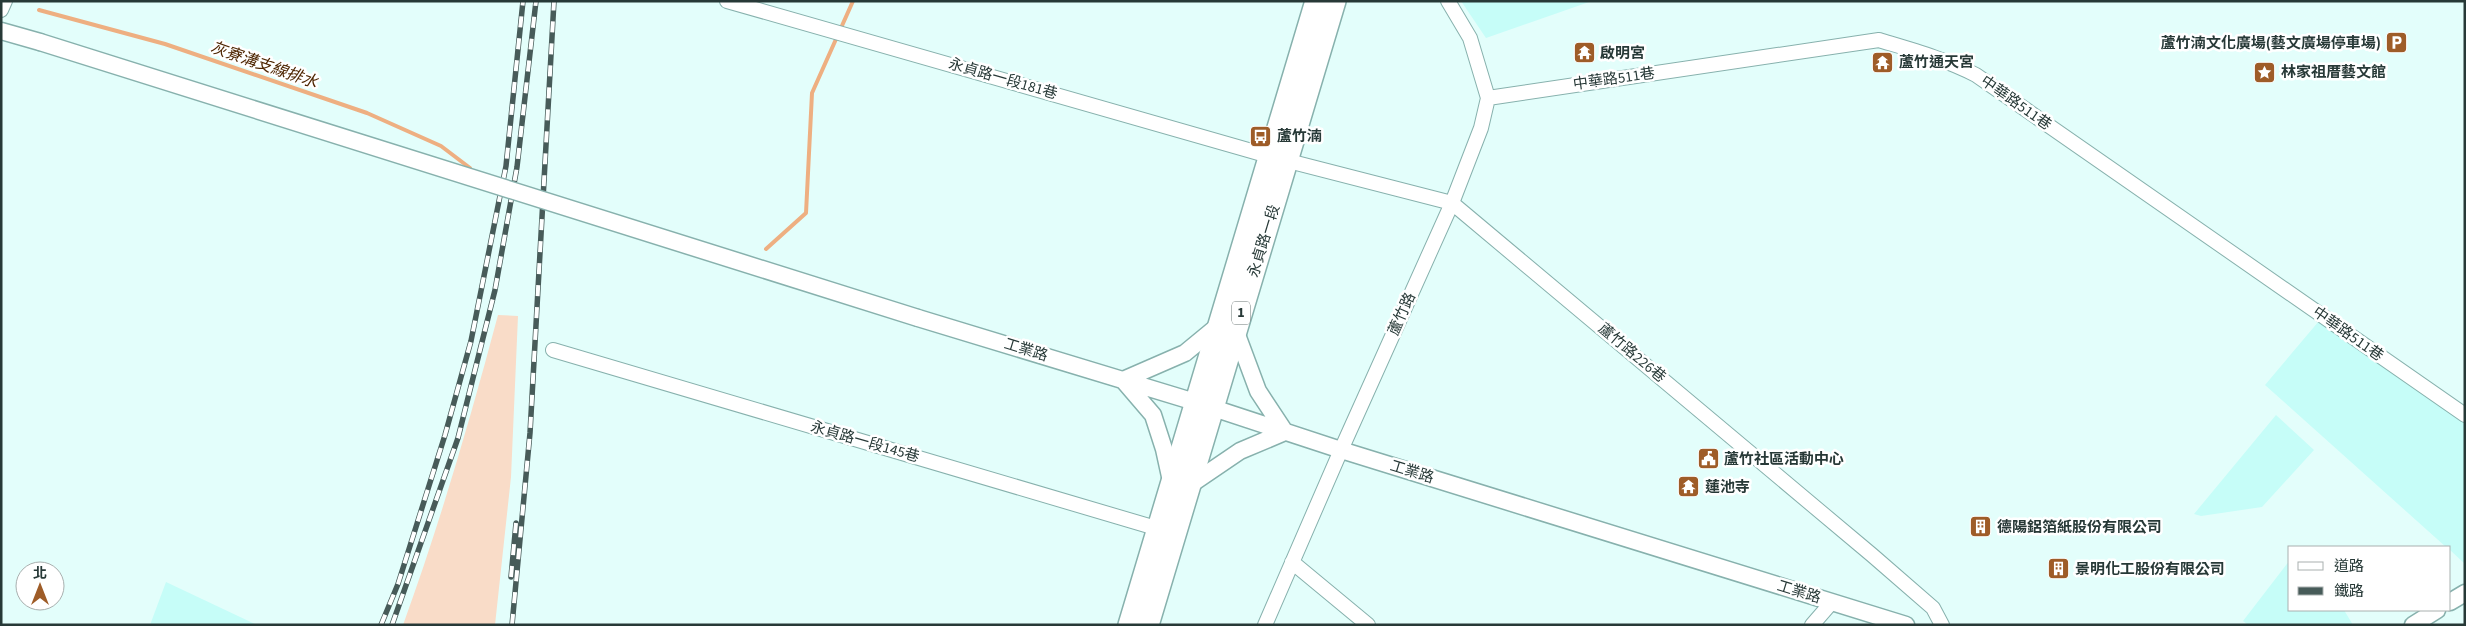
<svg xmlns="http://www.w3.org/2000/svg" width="2466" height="626" viewBox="0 0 2466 626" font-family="'Source Sans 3','Noto Sans TC',sans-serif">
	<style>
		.built { fill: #c6fdf8 }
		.green { fill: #f9dcc8 }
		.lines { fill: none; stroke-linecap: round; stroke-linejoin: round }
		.stream { stroke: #eeaf81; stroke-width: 4 }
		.minor-casing { stroke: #87b1ad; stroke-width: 16 }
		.tertiary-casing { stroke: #87b1ad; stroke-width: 19 }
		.primary-casing { stroke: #87b1ad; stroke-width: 24 }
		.minor { stroke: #fff; stroke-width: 14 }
		.tertiary { stroke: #fff; stroke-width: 16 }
		.primary { stroke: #fff; stroke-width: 21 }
		.rail-casing { stroke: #475b59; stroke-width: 5.5 }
		.rail { stroke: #fff; stroke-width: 4; stroke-dasharray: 11; stroke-linecap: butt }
		.tertiary-bridge-casing { stroke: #87b1ad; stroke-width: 19; stroke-linecap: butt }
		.tertiary-bridge { stroke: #fff; stroke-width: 16 }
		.labels { text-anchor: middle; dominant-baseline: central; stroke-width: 5; stroke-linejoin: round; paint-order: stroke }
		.shield { fill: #fff; stroke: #687473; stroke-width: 1 }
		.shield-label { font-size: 14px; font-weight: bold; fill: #273937 }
		.poi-label { font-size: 15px; font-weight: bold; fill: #273937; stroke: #fff; text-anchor: start }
		.street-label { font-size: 15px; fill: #273937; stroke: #fff }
		.water-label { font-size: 16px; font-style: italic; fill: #4e2602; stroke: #fff }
	</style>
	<rect width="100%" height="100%" fill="#e3fefb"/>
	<path class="built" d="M1461 1H1592L1486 38Z
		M2319 321 2465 423V564L2450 550V547H2446L2265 385Z
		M2276 415 2314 450 2262 507 2201 516 2194 514Z
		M2290 560V610H2344L2353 625H2248L2243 621Z
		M166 582 257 625H150Z"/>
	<path class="green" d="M498 315 518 316 511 477 495 625H403C440 523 470 420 498 315Z"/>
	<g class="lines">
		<path class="stream" d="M39 10 165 44 367 113 441 146 470 168
			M766 249 806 213 812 93 853 1"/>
		<defs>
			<path id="minor" d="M727 1 1269 156 1452 203 1872 555 1933 608 1942 625
				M1 10 5 1
				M1488 98 1879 40C1912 50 1945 59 1976 75L2465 415
				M553 350 1166 531
				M1292 562 1368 625
				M1265 625 1341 450 1452 203 1481 128 1488 98 1470 38 1448 1
				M1812 625 1832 602"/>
			<path id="tertiary" d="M1 31 40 42
				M918 318 1195 402 1341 450 1906 625
				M1171 481 1164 449 1153 415 1123 380 1185 353 1219 325
				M1190 485 1240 451 1285 432 1258 391 1236 332
				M2450 602 2465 593
				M2413 625 2437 610"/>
			<path id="primary" d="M1129 625 1316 1
				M1148 625 1335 1"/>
		</defs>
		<use href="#minor" class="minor-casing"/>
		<use href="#tertiary" class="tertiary-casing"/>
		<use href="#primary" class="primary-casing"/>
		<use href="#minor" class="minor"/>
		<use href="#tertiary" class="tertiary"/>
		<use href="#primary" class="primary"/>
		<defs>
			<path id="rail" d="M511 577 516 523
				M381 625 398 584 445 435 471 341 506 166 523 1
				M392 625 458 438 495 290 517 167 536 1
				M512 625 530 433 554 1"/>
		</defs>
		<use href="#rail" class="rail-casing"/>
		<use href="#rail" class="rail"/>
		<defs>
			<path id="tertiary-bridge" d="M40 42 918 318"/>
		</defs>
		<use href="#tertiary-bridge" class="tertiary-bridge-casing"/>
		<use href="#tertiary-bridge" class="tertiary-bridge"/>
	</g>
	<defs>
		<symbol id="parking-square" viewBox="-11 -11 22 22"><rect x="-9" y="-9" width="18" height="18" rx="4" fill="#9e5c28" stroke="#fff"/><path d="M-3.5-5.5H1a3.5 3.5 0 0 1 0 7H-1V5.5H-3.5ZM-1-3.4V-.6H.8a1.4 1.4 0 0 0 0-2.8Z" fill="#fff"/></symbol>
		<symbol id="temple-square" viewBox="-11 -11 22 22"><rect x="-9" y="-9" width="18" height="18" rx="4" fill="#9e5c28" stroke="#fff"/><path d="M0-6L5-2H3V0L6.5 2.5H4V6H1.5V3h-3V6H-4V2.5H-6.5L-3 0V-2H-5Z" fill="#fff"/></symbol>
		<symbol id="sight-square" viewBox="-11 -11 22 22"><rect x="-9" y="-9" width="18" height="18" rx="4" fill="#9e5c28" stroke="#fff"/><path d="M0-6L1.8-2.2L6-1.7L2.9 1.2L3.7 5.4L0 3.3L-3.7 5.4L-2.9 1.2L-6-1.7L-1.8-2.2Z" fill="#fff"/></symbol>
		<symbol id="bus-square" viewBox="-11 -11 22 22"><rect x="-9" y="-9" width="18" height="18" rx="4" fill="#9e5c28" stroke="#fff"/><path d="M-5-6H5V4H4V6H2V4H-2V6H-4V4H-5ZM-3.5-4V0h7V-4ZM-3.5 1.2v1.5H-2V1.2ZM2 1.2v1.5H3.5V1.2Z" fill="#fff"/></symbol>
		<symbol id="civic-square" viewBox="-11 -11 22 22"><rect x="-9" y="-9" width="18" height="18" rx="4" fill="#9e5c28" stroke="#fff"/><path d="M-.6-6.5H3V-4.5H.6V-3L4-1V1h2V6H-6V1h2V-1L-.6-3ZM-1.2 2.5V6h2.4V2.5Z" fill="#fff"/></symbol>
		<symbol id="building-square" viewBox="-11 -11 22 22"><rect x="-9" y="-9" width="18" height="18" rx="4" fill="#9e5c28" stroke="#fff"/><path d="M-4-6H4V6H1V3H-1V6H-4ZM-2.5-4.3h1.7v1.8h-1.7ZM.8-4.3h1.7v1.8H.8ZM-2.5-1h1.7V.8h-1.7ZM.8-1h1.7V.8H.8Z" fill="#fff"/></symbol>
	</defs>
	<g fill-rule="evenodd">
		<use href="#parking-square" x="2384" y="30" width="25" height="25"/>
		<use href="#temple-square" x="1572" y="40" width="25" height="25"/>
		<use href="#temple-square" x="1870" y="50" width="25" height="25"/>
		<use href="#sight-square" x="2252" y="60" width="25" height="25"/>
		<use href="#bus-square" x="1248" y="124" width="25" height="25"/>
		<use href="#civic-square" x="1696" y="446" width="25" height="25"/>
		<use href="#temple-square" x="1676" y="474" width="25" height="25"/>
		<use href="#building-square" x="1968" y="514" width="25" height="25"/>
		<use href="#building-square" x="2046" y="556" width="25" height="25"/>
	</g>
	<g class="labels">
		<rect class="shield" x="1232" y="301.5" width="18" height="23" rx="4"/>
		<g class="shield-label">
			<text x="1241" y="313">1</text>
		</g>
		<g class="poi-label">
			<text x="2381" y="43" text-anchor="end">蘆竹湳文化廣場(藝文廣場停車場)</text>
			<text x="1600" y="53">啟明宮</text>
			<text x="1899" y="62">蘆竹通天宮</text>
			<text x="2281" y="72">林家祖厝藝文館</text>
			<text x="1277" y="136">蘆竹湳</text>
			<text x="1724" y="459">蘆竹社區活動中心</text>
			<text x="1705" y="487">蓮池寺</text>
			<text x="1997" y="527">德陽鋁箔紙股份有限公司</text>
			<text x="2075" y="569">景明化工股份有限公司</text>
		</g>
		<g class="street-label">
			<text transform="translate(1003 79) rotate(16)">永貞路一段181巷</text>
			<text transform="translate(1614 79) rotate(-8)">中華路511巷</text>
			<text transform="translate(2016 103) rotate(35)">中華路511巷</text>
			<text transform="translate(1264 241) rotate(-73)">永貞路一段</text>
			<text transform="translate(1402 314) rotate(-66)">蘆竹路</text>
			<text transform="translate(2348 334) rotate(35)">中華路511巷</text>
			<text transform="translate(1026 350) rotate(17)">工業路</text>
			<text transform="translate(1632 353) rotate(40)">蘆竹路226巷</text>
			<text transform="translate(865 442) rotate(16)">永貞路一段145巷</text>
			<text transform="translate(1412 472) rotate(17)">工業路</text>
			<text transform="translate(1799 592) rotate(17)">工業路</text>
		</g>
		<g class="water-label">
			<text transform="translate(264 65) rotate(19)">灰寮溝支線排水</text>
		</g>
	</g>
	<rect width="2466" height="626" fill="none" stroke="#273937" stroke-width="5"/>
	<rect x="2288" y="546" width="162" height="65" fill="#ffffff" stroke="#a9b0af"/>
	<rect x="2298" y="562" width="25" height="8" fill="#ffffff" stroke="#a9b0af"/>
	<text x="2334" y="571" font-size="15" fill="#273937">道路</text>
	<rect x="2298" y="587" width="25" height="8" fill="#475b59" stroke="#a9b0af"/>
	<text x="2334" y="596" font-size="15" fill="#273937">鐵路</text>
	<g transform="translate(40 586)"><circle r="24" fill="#ffffff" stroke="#a9b0af"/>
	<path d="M0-4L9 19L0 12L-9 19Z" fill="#9e5c28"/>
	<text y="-8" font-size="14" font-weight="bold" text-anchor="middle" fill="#273937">北</text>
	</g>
</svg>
